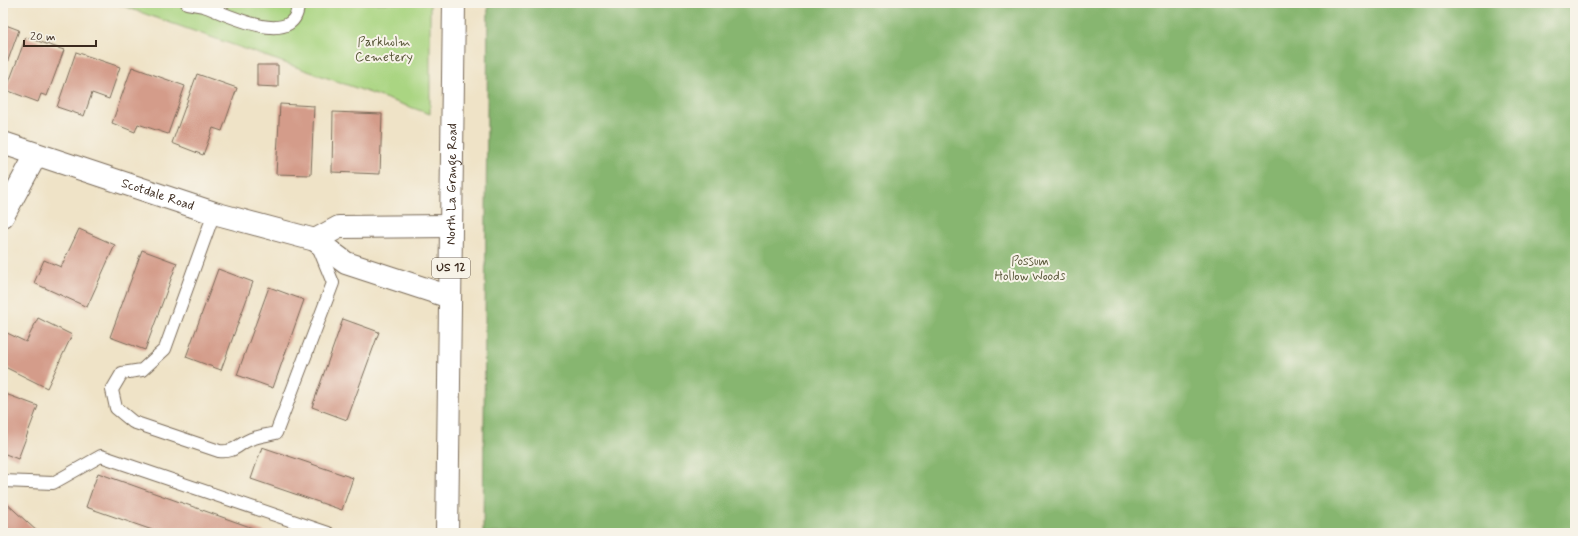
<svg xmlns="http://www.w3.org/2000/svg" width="1578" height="536" viewBox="0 0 1578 536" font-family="Mynerve,sans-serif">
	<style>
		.green { fill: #aad582; stroke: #728050 }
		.forest { fill: #87b670; stroke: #617047 }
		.building { fill: #d49c8a }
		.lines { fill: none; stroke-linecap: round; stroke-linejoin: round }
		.lane-casing { stroke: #7a6b59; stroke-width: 14 }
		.street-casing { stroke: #7a6b59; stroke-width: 24 }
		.primary-casing { stroke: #7a6b59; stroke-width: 24 }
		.lane { stroke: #fff; stroke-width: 12 }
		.street { stroke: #fff; stroke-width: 22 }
		.primary { stroke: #fff; stroke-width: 22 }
		.labels { text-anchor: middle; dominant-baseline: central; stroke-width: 4; stroke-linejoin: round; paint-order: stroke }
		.shield { fill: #f7f3e8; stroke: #73665b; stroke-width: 1 }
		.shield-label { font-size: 12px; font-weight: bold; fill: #3b2a1e }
		.park-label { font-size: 13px; fill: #575537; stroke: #f7f3e8 }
		.street-label { font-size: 13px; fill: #3b2a1e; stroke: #f7f3e8 }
	</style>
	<rect width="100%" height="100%" fill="#f7f3e8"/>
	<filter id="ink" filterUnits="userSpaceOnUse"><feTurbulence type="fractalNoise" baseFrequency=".025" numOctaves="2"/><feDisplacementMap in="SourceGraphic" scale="8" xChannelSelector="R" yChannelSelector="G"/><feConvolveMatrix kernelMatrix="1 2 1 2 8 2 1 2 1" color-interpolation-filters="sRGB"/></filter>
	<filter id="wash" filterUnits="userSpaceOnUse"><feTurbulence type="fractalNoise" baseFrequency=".012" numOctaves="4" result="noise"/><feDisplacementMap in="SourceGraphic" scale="16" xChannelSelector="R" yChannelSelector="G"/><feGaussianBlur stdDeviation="0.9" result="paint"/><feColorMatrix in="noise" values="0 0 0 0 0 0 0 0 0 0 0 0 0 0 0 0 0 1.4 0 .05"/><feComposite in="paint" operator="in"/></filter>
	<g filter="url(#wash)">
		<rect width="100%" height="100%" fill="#efe3c7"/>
		<path class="green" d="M114 3H430V114Z"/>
		<path class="forest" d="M488 3H1575V533H483Z"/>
		<g id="blocks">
			<path class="building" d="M3 24 19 30 3 74Z
				M26 37 64 50 47 96 41 94 38 102 6 90Z
				M76 52 120 67 109 99 92 93 84 116 57 107Z
				M257 65H278V87L257 86Z
				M132 67 185 86 168 134 138 124 135 132 112 123Z
				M197 74 237 88 222 131 213 128 203 155 172 143Z
				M280 104 314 106 311 175 276 174Z
				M333 112 382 114 380 174 332 172Z
				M79 229 115 245 87 307 34 283 44 260 61 267Z
				M142 250 177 263 145 350 110 337Z
				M218 269 253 282 221 370 186 357Z
				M269 287 304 300 273 388 237 375Z
				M38 318 72 335 47 388 3 366V336L5 332 26 342Z
				M343 319 379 332 347 420 312 407Z
				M3 393 38 406 18 459 3 453Z
				M262 447 353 478 342 510 251 479Z
				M98 473 267 533H161L86 507Z
				M3 500 39 533H3Z"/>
		</g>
	</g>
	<g filter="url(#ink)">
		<use href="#blocks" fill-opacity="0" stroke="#7a6b59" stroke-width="1"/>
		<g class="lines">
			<defs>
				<path id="lane" d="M187 3 204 6 211 5
					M204 6C226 14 298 51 298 3
					M214 213 165 349 142 370 122 373 112 390 116 408 133 422 219 451C235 453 238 444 251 439 259 436 268 435 276 433L333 283 317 244
					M3 481 53 483 101 456 328 533"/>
				<g id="street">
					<path id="s1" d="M3 143 214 213 315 240 346 263 450 297"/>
					<path d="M3 216 36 155"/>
					<path d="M315 240 339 227 451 226"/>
				</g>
				<g id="primary">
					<path id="s2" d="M447 533 454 3"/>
				</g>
			</defs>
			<use href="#lane" class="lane-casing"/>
			<use href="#street" class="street-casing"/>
			<use href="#primary" class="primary-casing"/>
			<use href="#lane" class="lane"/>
			<use href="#street" class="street"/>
			<use href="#primary" class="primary"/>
		</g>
	</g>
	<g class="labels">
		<rect class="shield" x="432" y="258" width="38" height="20" rx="3"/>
		<g class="shield-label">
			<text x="451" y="268">US 12</text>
		</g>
		<g class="park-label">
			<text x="384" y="42">Parkholm<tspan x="384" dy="15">Cemetery</tspan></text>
			<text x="1030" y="261">Possum<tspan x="1030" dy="15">Hollow Woods</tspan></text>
		</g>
		<g class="street-label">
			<text stroke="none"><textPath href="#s2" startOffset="349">North La Grange Road</textPath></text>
			<text stroke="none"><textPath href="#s1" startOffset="163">Scotdale Road</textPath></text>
		</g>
	</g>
	<rect width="1578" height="536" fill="none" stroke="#f7f3e8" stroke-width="16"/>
	<path d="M24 40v6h72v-6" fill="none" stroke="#3b2a1e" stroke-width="2"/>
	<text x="30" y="40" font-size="12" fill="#3b2a1e" stroke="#f7f3e8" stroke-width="3" paint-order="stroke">20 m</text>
</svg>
